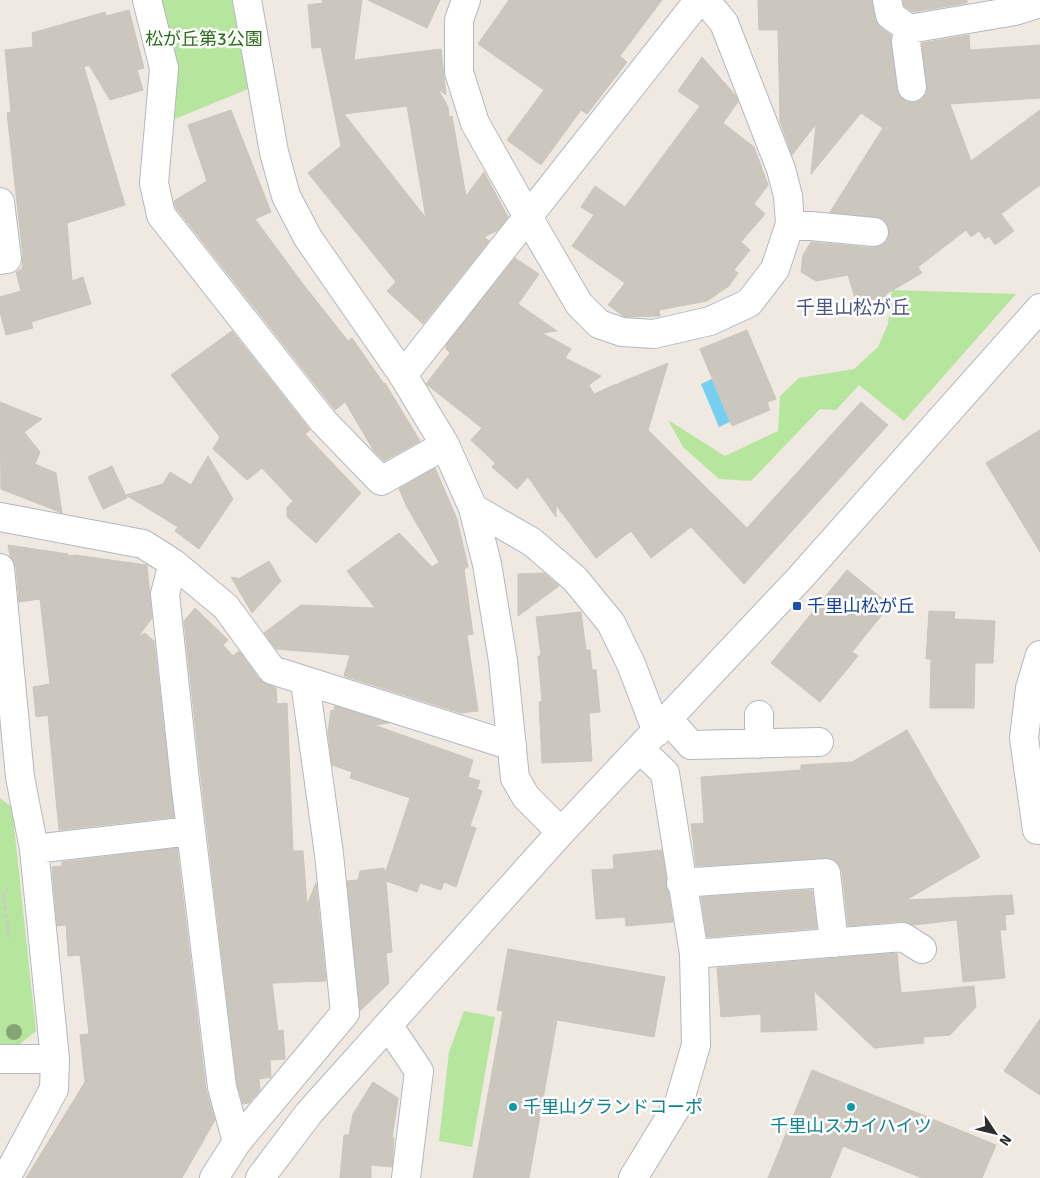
<svg xmlns="http://www.w3.org/2000/svg" width="1040" height="1178" viewBox="0 0 1040 1178" font-family="Signika,'Noto Sans JP',sans-serif">
	<style>
		.green { fill: #b6e59e }
		.water { fill: #75cff0 }
		.building { fill: #cbc7bf; stroke: #cbc5ba; fill-rule: evenodd }
		.lines { fill: none; stroke-linecap: round; stroke-linejoin: round }
		.street-casing { stroke: #b4b7c1; stroke-width: 30 }
		.secondary-casing { stroke: #b4b7c1; stroke-width: 30 }
		.path { stroke: #c9c9c9; stroke-width: 3; stroke-dasharray: 4 2.5; stroke-linecap: butt }
		.street { stroke: #fff; stroke-width: 28 }
		.secondary { stroke: #fff; stroke-width: 28 }
		.tree { fill: #84a574 }
		.transit-dot { fill: #1a4fb4; stroke: #fff; stroke-width: 2 }
		.culture-dot { fill: #0f9aa8; stroke: #fff; stroke-width: 2 }
		.labels { text-anchor: middle; dominant-baseline: central; stroke-width: 5; stroke-linejoin: round; paint-order: stroke }
		.park-label { font-size: 18px; fill: #2c6e1b; stroke: #fff }
		.transit-label { font-size: 18px; fill: #164399; stroke: #fff; text-anchor: start }
		.culture-label { font-size: 18px; fill: #0d838f; stroke: #fff; text-anchor: start }
		.neighbourhood-label { font-size: 19px; fill: #4d5680; stroke: #fff }
	</style>
	<rect width="100%" height="100%" fill="#efe9e1"/>
	<path class="green" d="M158 0H234L248 89 170 121Z
		M892 290 1016 294 904 421 859 385 836 410 820 409 751 481 719 479 683 447 668 420 725 456 778 431 780 396 799 378 854 369 878 347 888 324Z
		M0 798 12 807 36 1031 20 1044H0Z
		M464 1011 495 1017 472 1147 439 1141 449 1052Z"/>
	<path class="water" d="M712 379 730 422 719 427 701 384Z"/>
	<path class="building" d="M322 0H362L354 60 441 49 446 95 438 89 448 107 449 117 452 116 466 196 484 172 508 217 498 230 484 237 489 241 423 324 387 291 396 282 308 173 341 146 321 47 312 48 308 5 323 3ZM407 106 426 218 344 114Z
		M368 0H440L427 28Z
		M509 0H662L620 56 627 62 587 114 581 110 541 165 507 140 544 90 478 44Z
		M758 0H872L875 19 881 28 891 35V44L897 89 900 97 907 102H915L921 100 927 92 922 43 969 35 970 50 1040 45V98L950 104 971 161 1040 110V185L1001 214 1014 231 995 245 989 236 985 239 979 231 971 237 966 230 918 267 922 273 886 294V300L855 298 848 275 816 281 801 272 803 255 811 242 873 248 881 246 887 241 889 234 888 226 883 219 830 212 883 128 861 113 811 174 816 124 792 155 780 121 778 30H759Z
		M903 0H967V3L913 12 904 6Z
		M129 10 144 68 137 70 143 90 110 100 89 65 84 67 125 205 67 223 72 281 83 277 91 304 31 322 33 328 6 335 0 312V297L21 291 16 272 22 269 23 257 7 113 11 112 5 50 33 47 32 33 105 12 106 16Z
		M702 57 736 96 738 102 723 123 754 147 768 185 754 204 765 214 741 242 750 250 734 270 738 273 729 286 707 301 659 310 660 316 625 317 608 305 625 283 572 246 594 215 581 207 595 186 625 207 700 106 678 91Z
		M231 110 271 212 255 219 303 284 348 341 352 338 384 384 385 383 420 441 384 461 374 451 345 402 335 410 176 208 174 201 207 181 188 125Z
		M515 258 539 274 518 304 557 331 542 333 571 349 565 358 601 376 589 385 594 394 616 384 619 385V383L668 363 648 430 747 528 861 402 888 425 744 584 691 527 651 558 631 531 596 558 556 505V517L528 477 517 489 492 467 495 463 471 440 482 428 426 384 450 353 446 349V345Z
		M747 330 776 399 767 402 770 410 732 426 700 349Z
		M232 331 310 430 305 434 361 493 316 543 287 517V507L293 501 262 468 247 480 213 449 220 437 171 375Z
		M0 402 42 419 24 432 40 452 35 464 56 473 62 513 1 489Z
		M1040 430V552L986 463Z
		M208 456 233 499 199 549 175 531 178 527 126 495 163 484 170 472 191 485Z
		M112 466 127 498 103 509 88 477Z
		M435 468 457 519 468 567 464 569 473 634 467 635 478 711 461 713 344 676 350 655 276 649 264 633 301 605 375 608 347 571 399 533 432 567 439 562 407 507 399 489Z
		M8 545 68 554V556L75 555 147 565 152 618 138 637 145 633 154 641 174 817 59 830 48 715 36 717 33 687 50 684 40 599 19 602 16 567 10 556Z
		M269 561 281 581 252 613 231 577 243 579 240 578Z
		M847 570 890 605 852 652 858 656 820 702 771 663Z
		M544 573 559 586 518 616V574Z
		M195 608 228 640 223 645 233 656 239 651 259 679 276 688 277 704 287 703 293 851H303L307 905 316 883 326 981 272 983 278 1031 283 1030 285 1059 270 1060 271 1077 259 1079 260 1090 249 1103 243 1104 237 1084 201 779 184 621Z
		M929 611 955 612 954 619 995 621 993 663H975L974 708H930L931 659H926Z
		M581 612 586 650H590L592 670H596L600 712 589 713 592 761 542 763 539 702 542 701 538 656H541L536 617Z
		M335 706 389 723 374 725 473 760 468 777 480 781 477 789 482 791 470 826 476 828 456 887 444 882 441 890 420 883 417 892 386 881 392 952 386 953 389 983 360 1011 347 881 358 880 360 871 384 868 385 874 410 798 350 778 352 772 332 765 328 732 331 710 334 711Z
		M907 730 980 857 906 900 1012 895 1014 914 1005 915 1006 930H1000L1005 978 963 982 957 920 914 925 902 921 848 926 842 871 838 864 832 859 696 866 691 824 704 823 701 777 801 770V765L852 762Z
		M177 848 206 1089 215 1120 182 1178H26L85 1082 80 1035 89 1034 80 955 68 956 66 925 57 926 52 867 62 866V862Z
		M662 850 673 922 626 926 625 917 596 919 592 870 614 869 613 855Z
		M812 890 817 928 707 937 701 897Z
		M508 949 665 977 654 1037 557 1020 529 1178H473L503 1011 497 1010Z
		M897 953 901 993 974 986 976 1007 950 1035 923 1037 924 1043 874 1048 814 991 817 1030 761 1032V1014L721 1017 717 968Z
		M1040 1019V1095L1004 1071Z
		M812 1070 996 1145 982 1178H922L843 1146 830 1178H768Z
		M373 1082 398 1098 392 1138H394L392 1167 371 1165V1178H340L344 1135H349L353 1114Z"/>
	<g class="lines">
		<defs>
			<path id="street" d="M147 0 164 68 154 183 161 215 323 421 381 481 445 445
				M466 0 459 20V72L475 123 528 217 579 304 599 324 622 332 654 334 710 321 749 303 775 269 790 224 788 196 781 169 724 23 705 0
				M887 0 890 15 909 29 1015 11 1040 3
				M909 29 906 42 912 87
				M0 202 7 259 0 260
				M790 224 874 232
				M403 375 699 0
				M473 508 532 542 575 579 611 623 631 664 657 732
				M0 517 143 544 173 563 226 607 272 670 512 746
				M173 563 165 594 185 781 222 1087 237 1142
				M0 568 20 777 34 849 55 1059 54 1089 6 1178
				M668 719 691 745 819 742
				M759 744V715
				M1037 830 1024 738 1030 688 1040 655
				M34 849 191 831
				M681 883 826 873 834 943
				M694 954 903 937 922 949
				M0 1059H55
				M214 1178 237 1142 345 1013 329 854 305 682
				M633 1178 679 1103 696 1045 694 954 665 773 641 750"/>
			<path id="secondary" d="M247 0 274 152 286 196 308 238 403 375 445 445 473 508 487 564 503 661 515 778 526 797 561 832
				M388 1025 419 1071 406 1178
				M260 1178 309 1113 388 1025 561 832 800 578 1040 308"/>
		</defs>
		<use href="#street" class="street-casing"/>
		<use href="#secondary" class="secondary-casing"/>
		<path class="path" d="M7 888 4 895 9 940"/>
		<use href="#street" class="street"/>
		<use href="#secondary" class="secondary"/>
	</g>
	<circle class="tree" cx="14" cy="1032" r="8"/>
	<rect class="transit-dot" x="792" y="601" width="10" height="10" rx="2.5"/>
	<g class="culture-dot">
		<circle cx="513" cy="1107" r="5"/>
		<circle cx="851" cy="1107" r="5"/>
	</g>
	<g class="labels">
		<g class="park-label">
			<text x="204" y="39">松が丘第3公園</text>
		</g>
		<g class="transit-label">
			<text x="807" y="606">千里山松が丘</text>
		</g>
		<g class="culture-label">
			<text x="523" y="1107">千里山グランドコーポ</text>
			<text x="851" y="1126" text-anchor="middle">千里山スカイハイツ</text>
		</g>
		<g class="neighbourhood-label">
			<text x="853" y="308">千里山松が丘</text>
		</g>
	</g>
	<g transform="translate(995 1133) rotate(125)" stroke="#ffffff" stroke-width="4" paint-order="stroke">
	<path d="M0-4L9 19L0 12L-9 19Z" fill="#2e2e2e"/>
	<text y="-8" font-size="14" font-weight="bold" text-anchor="middle" fill="#2e2e2e">N</text>
	</g>
</svg>
